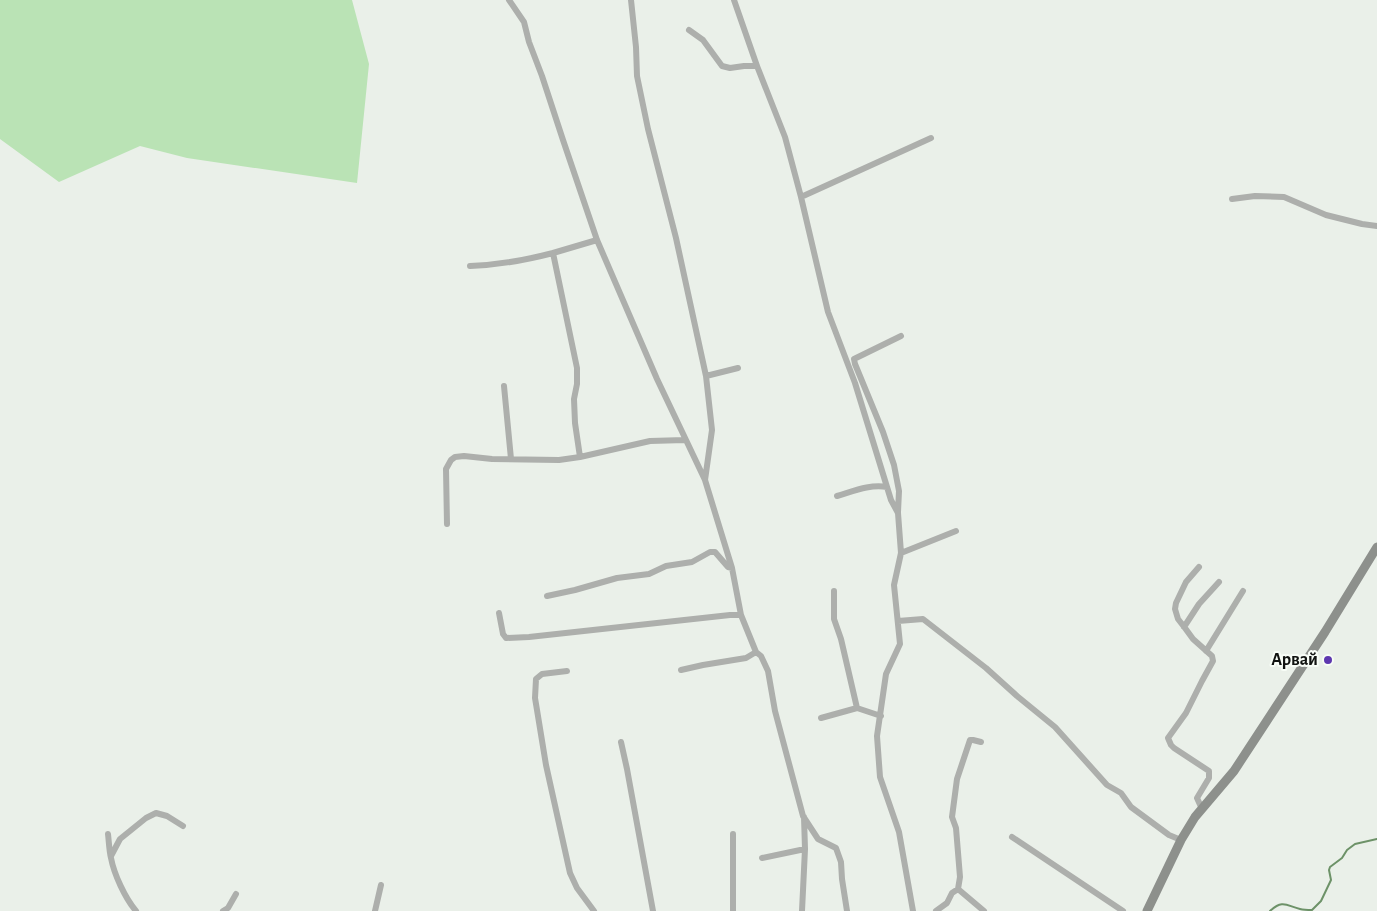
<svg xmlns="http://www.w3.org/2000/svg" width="1377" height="911" viewBox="0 0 1377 911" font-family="'Alegreya Sans',sans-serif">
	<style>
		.green { fill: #bae3b5 }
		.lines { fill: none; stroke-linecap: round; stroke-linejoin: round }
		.stream { stroke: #6d9268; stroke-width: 2 }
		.minor { stroke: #adafac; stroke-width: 6 }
		.secondary { stroke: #8d908c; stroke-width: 9 }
		.poi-dot { fill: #5d37af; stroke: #f8fdf7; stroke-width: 2 }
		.labels { text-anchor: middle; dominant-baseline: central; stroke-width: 4; stroke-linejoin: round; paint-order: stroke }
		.poi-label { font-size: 18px; font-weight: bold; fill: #111311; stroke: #f8fdf7; text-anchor: end }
	</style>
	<rect width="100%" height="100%" fill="#eaf0e9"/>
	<path class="green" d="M0 0H352L369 64 357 183 187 158 140 146 59 182 0 139Z"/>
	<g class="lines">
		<path class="stream" d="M1270 911C1283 899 1287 906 1300 909 1304 910 1308 910 1312 910L1321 901 1331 880 1329 870 1330 867 1342 858 1347 850 1355 844 1377 839"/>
		<path class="minor" d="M509 0 524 22 529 42 542 76 563 140 597 240 657 379 705 480 732 568 741 615 756 652 761 656 768 671 775 711 803 816 818 839 836 848 841 862 842 879 847 911
			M631 0 636 47 637 76 648 129 676 238 706 376 712 430 705 480
			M734 0 757 66 785 137 801 197 828 312 855 383 891 500 898 513 901 553 894 585 900 644 886 674 877 736 880 777 899 832 913 911
			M689 30 703 40 722 66 730 68 744 66H757
			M801 197 931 138
			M1232 199 1255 196 1284 197 1326 215 1362 224 1377 226
			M470 266C499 265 526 260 553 253
			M706 376 738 368
			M504 386 511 459
			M580 457 575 423 574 399 577 384V368L553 253 597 240
			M837 496C854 491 870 484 887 487
			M898 512 899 491 894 465 883 432 855 364 854 359 901 336
			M447 524 446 469 451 460 455 457 464 456 492 459 559 460 580 457 650 441 685 440
			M901 553 956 531
			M1199 567 1186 582 1176 603 1175 609 1178 619 1185 628 1193 639 1212 656 1213 661 1202 681 1186 713 1168 738 1171 745 1174 748 1209 771V778L1197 798 1202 809
			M834 591V619L841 639 857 708
			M547 596 575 590 617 578 649 574 666 566 692 562 710 552H715L728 567 732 568
			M499 613 503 634 506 638 529 637 730 615H741
			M898 621 923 619 986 668 1017 696 1055 727 1107 785 1121 793 1131 807 1169 835 1181 840
			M1184 627 1199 604 1219 582
			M1206 651 1243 591
			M681 670 703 665 746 658 756 652
			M567 671 542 674 536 679 535 698 537 710 546 765 570 873 577 888 594 911
			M821 718 857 708 881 716
			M621 742 627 769 653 911
			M108 834C109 842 109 850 111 858 114 874 125 898 136 911
			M733 834V911
			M1012 837 1123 911
			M111 856 120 839 146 818 156 813 167 816 183 826
			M762 858 805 849
			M958 889 960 877 956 828 952 817 957 779 970 740H973L981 742
			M223 911 228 908 236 894
			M375 911 381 885
			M802 911 805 849 804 817
			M936 911 947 903 952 893 958 889 984 911"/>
		<path class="secondary" d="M1147 911 1181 840 1195 817 1234 771 1325 632 1377 547"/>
	</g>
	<circle class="poi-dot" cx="1328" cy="660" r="5"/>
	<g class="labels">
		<g class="poi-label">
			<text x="1318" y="660">Арвай</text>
		</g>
	</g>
</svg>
